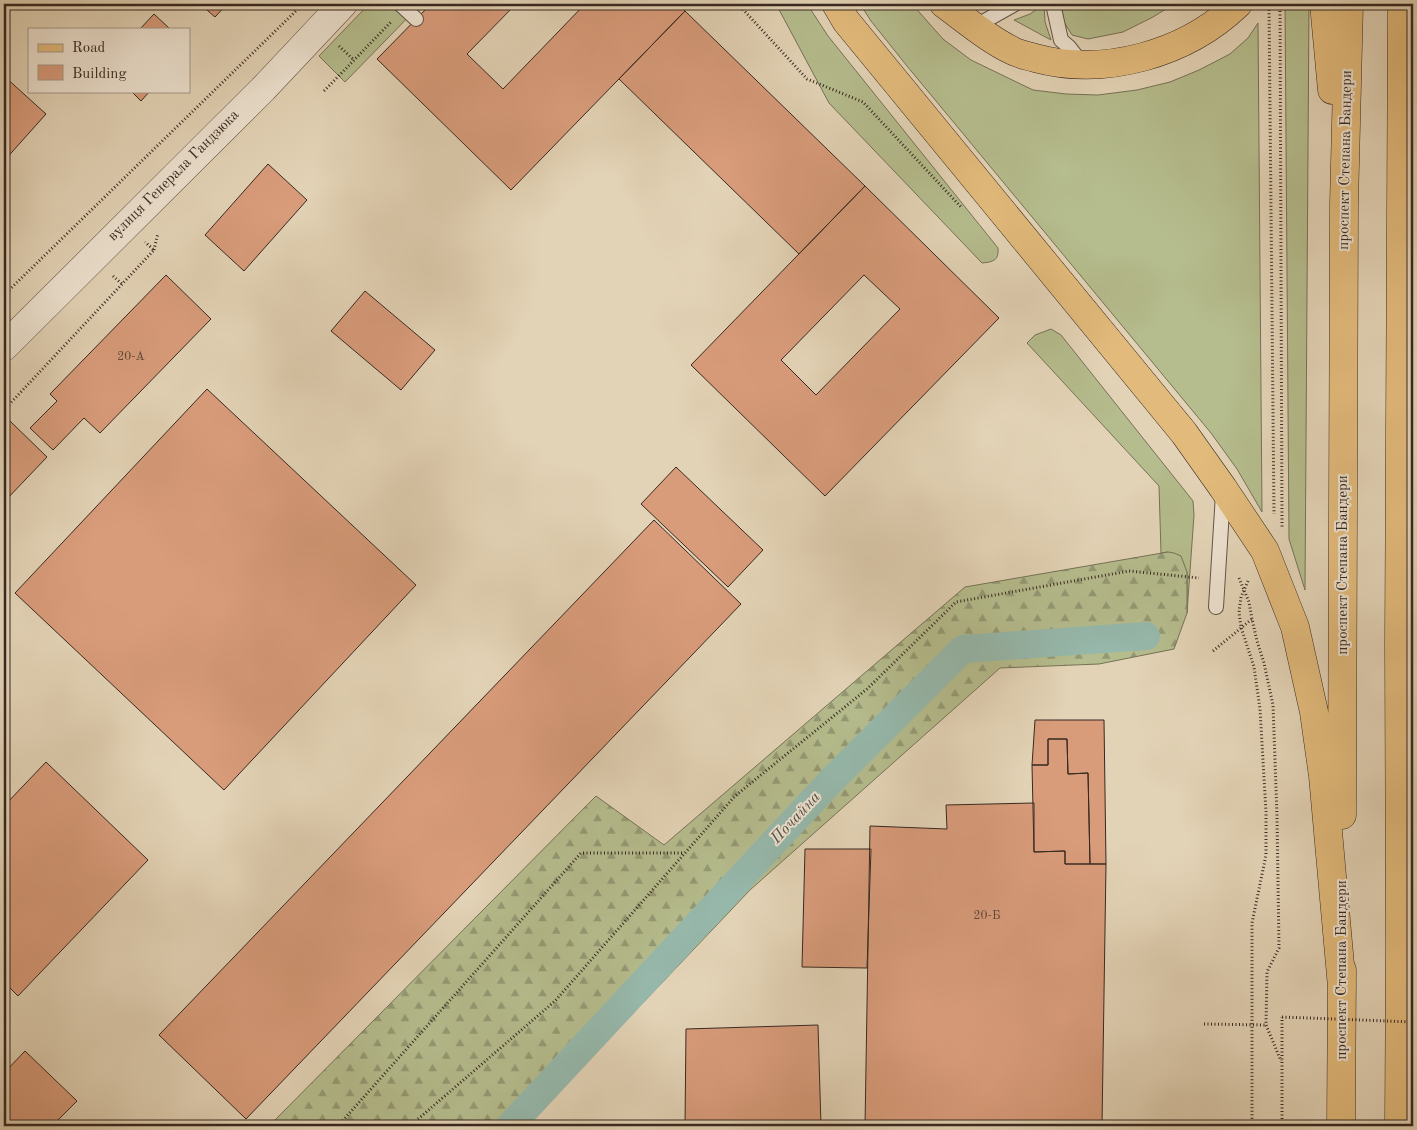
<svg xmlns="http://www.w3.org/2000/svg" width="1417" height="1130" viewBox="0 0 1417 1130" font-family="'Old Standard TT',serif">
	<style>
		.grass { fill: #b5bc8d; stroke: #767257 }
		.forest { fill: url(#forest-firs); stroke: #767257 }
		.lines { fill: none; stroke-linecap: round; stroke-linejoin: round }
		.canal { stroke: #96b8ab; stroke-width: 28 }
		.building { fill: #d99c7b; stroke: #372921; fill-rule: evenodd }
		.lane-casing { stroke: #625446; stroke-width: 16 }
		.street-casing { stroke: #625446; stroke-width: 29 }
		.primary-casing { stroke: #372921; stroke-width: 29 }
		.path { stroke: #372921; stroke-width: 3; stroke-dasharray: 1 2.5; stroke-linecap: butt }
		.lane { stroke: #ede2d0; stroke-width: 14 }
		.street { stroke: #ede2d0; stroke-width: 28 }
		.primary { stroke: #e2ba7b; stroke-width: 28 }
		.path-bridge { stroke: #372921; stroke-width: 3; stroke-dasharray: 1 2.5; stroke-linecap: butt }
		.labels { text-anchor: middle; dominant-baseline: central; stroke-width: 4; stroke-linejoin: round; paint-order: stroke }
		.number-label { font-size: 12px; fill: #604638 }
		.street-label { font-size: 15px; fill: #372921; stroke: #ede2d0 }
		.water-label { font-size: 16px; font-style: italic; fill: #4f4d44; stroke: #ede2d0 }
	</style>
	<defs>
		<pattern id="forest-firs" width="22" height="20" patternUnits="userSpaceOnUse" patternTransform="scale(1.25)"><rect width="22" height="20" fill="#b5bc8d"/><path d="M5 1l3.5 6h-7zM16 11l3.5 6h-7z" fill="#949973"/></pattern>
	</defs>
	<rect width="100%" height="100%" fill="#e3d3b6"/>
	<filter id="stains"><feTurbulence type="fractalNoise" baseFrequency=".004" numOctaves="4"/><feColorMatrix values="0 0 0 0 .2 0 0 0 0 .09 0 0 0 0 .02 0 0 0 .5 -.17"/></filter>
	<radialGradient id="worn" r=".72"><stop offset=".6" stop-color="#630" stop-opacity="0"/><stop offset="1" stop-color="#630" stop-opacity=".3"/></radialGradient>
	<path class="grass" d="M369 4H421L345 82 319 56Z
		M776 4H807L828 36 998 248C999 260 994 262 982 263L829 103Z
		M860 4H912L943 39 971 60 1033 90 1066 94 1098 95 1137 90 1170 82 1199 70 1230 54 1248 38 1258 23 1262 512 1237 469 1211 433 907 66 871 21Z
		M1044 4 1045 22 1051 40 1014 20 1030 14Z
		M1061 4H1174L1153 17 1123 32 1088 39 1072 35 1064 22Z
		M1285 4H1309L1305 590 1289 539Z
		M1051 329 1061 335 1193 501 1194 515 1187 613V572L1168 552 1161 553 1159 486 1027 343 1035 335Z"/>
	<path class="forest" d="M1168 552 1174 553 1181 556 1187 572V613L1174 649 1099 664 1000 668 750 890 526 1126H269L596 796 664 845 965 587Z"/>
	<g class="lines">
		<path class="canal" d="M510 1126 830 782 963 649 1146 636"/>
	</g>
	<path class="building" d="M200 4H227L215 17Z
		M431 4H516L467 54 503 89 585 4H678L685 11 511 190 377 59Z
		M685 11 865 186 799 254 619 79Z
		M154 14 170 29H140Z
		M4 76 46 114 4 161Z
		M131 91H150L141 101Z
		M268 164 307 200 244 271 205 235Z
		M865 186 999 318 825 496 691 365ZM864 275 900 309 816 395 781 360Z
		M166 275 211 319 100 433 84 418 53 450 30 428 57 401 50 394Z
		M365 291 435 350 401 390 331 331Z
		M207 389 416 585 224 790 15 593Z
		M9 420 47 457 4 502V425Z
		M676 467 763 550 728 587 641 504Z
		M654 520 741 604 246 1119 159 1035Z
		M1035 720H1104L1106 864H1090L1088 773 1068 774 1067 739H1048V765H1032Z
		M1048 739H1067L1068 774 1088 773 1090 864H1065V851L1034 852 1032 765H1048Z
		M46 762 148 860 18 996 4 982V806Z
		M1034 803V852L1065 851V864H1106L1102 1126H865L870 826 947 829 946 805Z
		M805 849H871L867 968 802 967Z
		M818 1025 821 1126H685L686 1029Z
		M25 1051 77 1101 52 1126H4V1073Z"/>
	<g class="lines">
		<defs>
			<path id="lane" d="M400 4 416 19
				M1053 4 1061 40 1069 47 1083 65
				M974 27 1015 4
				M1216 607 1223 494"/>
			<path id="street" d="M4 347 263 89 343 4"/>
			<path id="primary" d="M836 4 846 21 1184 433 1223 488 1265 551 1295 627 1314 712 1323 776 1342 987
				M944 4C966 20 988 39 1013 51 1019 54 1028 56 1035 58 1105 77 1186 54 1238 4
				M1324 4 1332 90
				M1342 815 1344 204 1349 4
				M1341 1126 1342 970
				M1399 1126 1400 946 1399 644 1402 4"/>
		</defs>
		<use href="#lane" class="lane-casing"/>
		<use href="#street" class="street-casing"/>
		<use href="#primary" class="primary-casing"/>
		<path class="path" d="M738 4 807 79 863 102 961 207
			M1266 4 1269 7 1274 514
			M1280 4 1282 528
			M339 46 354 60
			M324 91 391 22
			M154 250 158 233
			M113 276 122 284
			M4 295 301 6
			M4 410 154 250 145 242
			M1239 578 1249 602 1252 619 1257 641 1264 663 1273 705 1277 816 1279 948 1267 972 1266 1025 1281 1061
			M1248 581 1241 597 1239 612 1241 627 1254 667 1260 709 1266 812V855L1252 923V1126
			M1213 651 1252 619
			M1204 1024 1266 1025
			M338 1126 581 853H684
			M410 1126 555 1001 735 796 867 689 956 602 1129 571 1199 578
			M1282 1126V1017"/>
		<use href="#lane" class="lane"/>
		<use href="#street" class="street"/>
		<use href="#primary" class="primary"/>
		<path class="path-bridge" d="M1282 1017 1413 1022"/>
	</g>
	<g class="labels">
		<g class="number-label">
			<text x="131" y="357">20-А</text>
			<text x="987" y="916">20-Б</text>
		</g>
		<g class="street-label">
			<text transform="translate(1346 160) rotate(-89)">проспект Степана Бандери</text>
			<text transform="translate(174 176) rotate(-45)">вулиця Генерала Гандзюка</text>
			<text transform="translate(1343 565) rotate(-90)">проспект Степана Бандери</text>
			<text transform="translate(1342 970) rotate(-90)">проспект Степана Бандери</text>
		</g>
		<g class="water-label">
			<text transform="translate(796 818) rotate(-47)">Почайна</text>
		</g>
	</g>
	<rect width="1417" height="1130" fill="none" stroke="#e3d3b6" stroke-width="20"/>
	<rect x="5" y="5" width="1407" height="1120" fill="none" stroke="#372921" stroke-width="2.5"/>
	<rect x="10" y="10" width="1397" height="1110" fill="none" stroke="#372921"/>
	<rect x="28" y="28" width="162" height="65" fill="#ede2d0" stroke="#a4988a"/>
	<rect x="38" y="44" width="25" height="8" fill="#e2ba7b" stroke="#a4988a"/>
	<text x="72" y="52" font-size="15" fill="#372921">Road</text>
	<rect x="38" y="65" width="25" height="15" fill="#d99c7b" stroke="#a4988a"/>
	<text x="72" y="78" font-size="15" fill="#372921">Building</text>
	<rect width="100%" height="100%" filter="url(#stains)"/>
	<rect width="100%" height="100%" fill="url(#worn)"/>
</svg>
